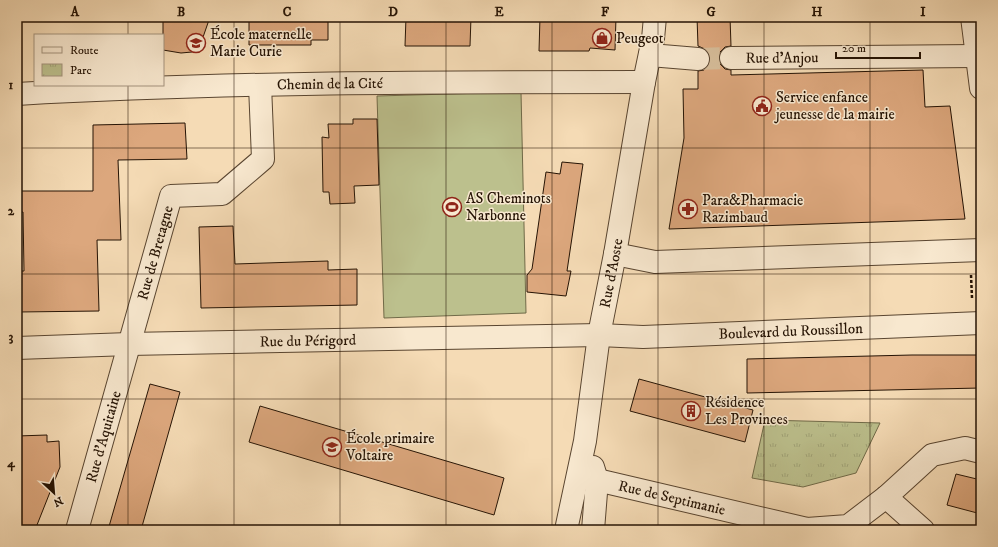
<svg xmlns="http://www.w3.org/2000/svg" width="998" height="547" viewBox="0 0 998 547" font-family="'IM FELL DW Pica',serif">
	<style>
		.park { fill: url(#park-tufts); stroke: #706a48 }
		.pitch { fill: #bcc08d; stroke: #706a48 }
		.building { fill: #dca77d; stroke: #251304 }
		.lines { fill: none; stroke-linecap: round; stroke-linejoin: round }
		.minor-tunnel { stroke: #d6bd9a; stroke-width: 22; stroke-dasharray: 22 11; stroke-linecap: butt }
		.minor-casing { stroke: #594530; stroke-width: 24 }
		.path { stroke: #251304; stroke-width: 2.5; stroke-dasharray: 3 2; stroke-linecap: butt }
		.minor { stroke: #f8e8cf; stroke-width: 22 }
		.grid { fill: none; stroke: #251304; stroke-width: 1; stroke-opacity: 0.55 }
		.labels { text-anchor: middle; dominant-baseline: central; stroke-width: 3; stroke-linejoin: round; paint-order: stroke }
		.poi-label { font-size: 15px; fill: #251304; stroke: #f8e8cf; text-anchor: start }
		.street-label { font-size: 15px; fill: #251304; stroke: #f8e8cf }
		.neatline { fill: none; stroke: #251304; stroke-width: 1.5 }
		.grid-label { font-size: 13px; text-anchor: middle; font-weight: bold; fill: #251304 }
	</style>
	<defs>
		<pattern id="park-tufts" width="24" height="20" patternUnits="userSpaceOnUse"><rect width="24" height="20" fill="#bcc08d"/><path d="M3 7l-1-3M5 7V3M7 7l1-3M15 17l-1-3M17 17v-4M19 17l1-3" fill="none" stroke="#a1a478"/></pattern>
	</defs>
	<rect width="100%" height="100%" fill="#f5dbb5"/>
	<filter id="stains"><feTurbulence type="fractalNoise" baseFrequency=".005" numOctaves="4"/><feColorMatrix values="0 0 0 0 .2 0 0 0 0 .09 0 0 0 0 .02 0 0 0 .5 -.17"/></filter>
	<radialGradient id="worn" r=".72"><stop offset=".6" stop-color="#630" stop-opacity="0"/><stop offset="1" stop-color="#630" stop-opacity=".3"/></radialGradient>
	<path class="park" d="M765 420 880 423 856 473 803 487 752 478Z"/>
	<path class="pitch" d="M521 92 526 313 384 318 377 96Z"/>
	<path class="building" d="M163 17H210L201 43 192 52 181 53 163 50Z
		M249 17H328V40H311V45H249Z
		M406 17H471L470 46H405Z
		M540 17H616L615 50 590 48 589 51H539Z
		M697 17H730L731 46 725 47 720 52 719 58 720 64 725 69 731 70V75L923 70 925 107 950 106 965 219 669 229 684 138 683 89H698V71L704 70 708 66 710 60 709 54 705 49 698 46Z
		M353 119H377L379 185 354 186 355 203 330 204 329 192H323L322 137 329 138 328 124H353Z
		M185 123 187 159 118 160 121 240H97L99 311 18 312 17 271H24L23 212H17V191H93V125Z
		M562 162 583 164 567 271H571L566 296 527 292V275L532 269 546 172 560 174Z
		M233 226 235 264 328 261V270L357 269V305L201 308 199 227Z
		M912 355H981V388L747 393V359Z
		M639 379 753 410 745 442 630 411Z
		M150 384 180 392 141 530H108Z
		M260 406 504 478 494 515 249 442Z
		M47 435V442L59 441 60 467 35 530H17V436Z
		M956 474 981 480V514L947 505Z"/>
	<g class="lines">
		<path class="minor-tunnel" d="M698 59 731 58"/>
		<defs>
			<g id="minor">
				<path d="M972 17 981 88"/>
				<path d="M650 55 698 59"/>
				<path id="s1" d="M731 58 977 56"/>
				<path id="s2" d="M17 94C226 82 435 82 644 82"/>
				<path d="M615 254 655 262 981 250"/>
				<path id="s3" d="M17 348 129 344 599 335 643 337 981 323"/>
				<path d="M593 467 597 480 593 530"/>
				<path id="s4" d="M597 480 807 529 848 526 886 497 932 455 965 448 981 452"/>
				<path d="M886 497 923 530"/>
				<path id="s5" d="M77 530 171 196 222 194 263 159 260 85"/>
				<path id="s6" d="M566 530 585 441 599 335 615 254 644 82 653 39 655 17"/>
			</g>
		</defs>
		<use href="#minor" class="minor-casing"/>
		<path class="path" d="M971 275 972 298"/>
		<use href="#minor" class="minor"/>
	</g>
	<path class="grid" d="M128 17V35M234 17V530M340 17V530M446 17V530M552 17V530M658 17V530M764 17V530M870 17V530M128 85V530M17 148H981M17 274H981M17 399H981"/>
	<defs>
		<symbol id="shop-ring" viewBox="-11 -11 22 22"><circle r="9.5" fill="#f8e8cf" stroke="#8f2418" stroke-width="1.5"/><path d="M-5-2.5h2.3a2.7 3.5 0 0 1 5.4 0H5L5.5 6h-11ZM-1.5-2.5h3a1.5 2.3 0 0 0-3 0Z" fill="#8f2418"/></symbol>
		<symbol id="school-ring" viewBox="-11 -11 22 22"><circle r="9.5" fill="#f8e8cf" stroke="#8f2418" stroke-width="1.5"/><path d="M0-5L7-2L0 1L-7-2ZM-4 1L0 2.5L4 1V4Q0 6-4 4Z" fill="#8f2418"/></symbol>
		<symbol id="civic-ring" viewBox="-11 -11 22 22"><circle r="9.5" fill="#f8e8cf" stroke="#8f2418" stroke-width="1.5"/><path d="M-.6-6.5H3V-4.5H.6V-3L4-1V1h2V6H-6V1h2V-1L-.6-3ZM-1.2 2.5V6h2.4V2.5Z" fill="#8f2418"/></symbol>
		<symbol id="stadium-ring" viewBox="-11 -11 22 22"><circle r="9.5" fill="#f8e8cf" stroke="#8f2418" stroke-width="1.5"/><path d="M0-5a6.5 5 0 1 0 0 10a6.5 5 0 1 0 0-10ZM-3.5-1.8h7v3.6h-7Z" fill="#8f2418"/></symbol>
		<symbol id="pharmacy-ring" viewBox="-11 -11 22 22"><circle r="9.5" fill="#f8e8cf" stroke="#8f2418" stroke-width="1.5"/><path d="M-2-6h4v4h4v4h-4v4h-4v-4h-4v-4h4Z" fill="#8f2418"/></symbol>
		<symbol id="building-ring" viewBox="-11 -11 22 22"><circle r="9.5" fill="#f8e8cf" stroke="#8f2418" stroke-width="1.5"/><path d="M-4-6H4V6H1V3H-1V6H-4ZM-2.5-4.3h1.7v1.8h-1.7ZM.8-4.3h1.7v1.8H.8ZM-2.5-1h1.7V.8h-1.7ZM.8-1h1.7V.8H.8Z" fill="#8f2418"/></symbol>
	</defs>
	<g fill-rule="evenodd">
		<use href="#shop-ring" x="591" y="27" width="22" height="22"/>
		<use href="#school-ring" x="185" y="32" width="22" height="22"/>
		<use href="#civic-ring" x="751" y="95" width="22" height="22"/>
		<use href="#stadium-ring" x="441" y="196" width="22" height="22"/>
		<use href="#pharmacy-ring" x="677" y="198" width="22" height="22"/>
		<use href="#building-ring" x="680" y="400" width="22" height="22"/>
		<use href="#school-ring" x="321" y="436" width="22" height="22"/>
	</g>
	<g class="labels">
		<g class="poi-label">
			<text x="210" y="34">École maternelle<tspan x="210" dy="17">Marie Curie</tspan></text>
			<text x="616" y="38">Peugeot</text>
			<text x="776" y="97">Service enfance<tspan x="776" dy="17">jeunesse de la mairie</tspan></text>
			<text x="466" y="198">AS Cheminots<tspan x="466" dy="17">Narbonne</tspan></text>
			<text x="702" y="200">Para&amp;Pharmacie<tspan x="702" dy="17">Razimbaud</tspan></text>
			<text x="705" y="402">Résidence<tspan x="705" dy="17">Les Provinces</tspan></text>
			<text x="346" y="438">École primaire<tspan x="346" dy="17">Voltaire</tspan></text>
		</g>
		<g class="street-label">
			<text stroke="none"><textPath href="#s1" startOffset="51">Rue d'Anjou</textPath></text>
			<text stroke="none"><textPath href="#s2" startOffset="313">Chemin de la Cité</textPath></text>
			<text stroke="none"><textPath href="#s5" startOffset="288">Rue de Bretagne</textPath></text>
			<text stroke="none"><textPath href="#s6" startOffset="261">Rue d'Aoste</textPath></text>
			<text stroke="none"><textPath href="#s3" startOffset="774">Boulevard du Roussillon</textPath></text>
			<text stroke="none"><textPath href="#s3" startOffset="291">Rue du Périgord</textPath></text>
			<text stroke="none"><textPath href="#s5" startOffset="97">Rue d'Aquitaine</textPath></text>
			<text stroke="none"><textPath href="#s4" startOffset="77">Rue de Septimanie</textPath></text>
		</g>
	</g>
	<rect width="998" height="547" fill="none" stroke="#f5dbb5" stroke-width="44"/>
	<rect x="34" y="34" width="130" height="52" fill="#f8e8cf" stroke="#a4937e"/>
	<rect x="42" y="47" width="20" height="6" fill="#f8e8cf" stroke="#a4937e"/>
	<text x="70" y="54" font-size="12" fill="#251304">Route</text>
	<rect x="42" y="64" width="20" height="12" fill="url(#park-tufts)" stroke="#a4937e"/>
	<text x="70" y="74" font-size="12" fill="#251304">Parc</text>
	<g transform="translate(54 493) rotate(154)" stroke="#f8e8cf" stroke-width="3" paint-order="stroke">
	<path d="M0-3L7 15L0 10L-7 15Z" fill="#251304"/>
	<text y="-6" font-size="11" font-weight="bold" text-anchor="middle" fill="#251304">N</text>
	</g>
	<path d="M836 52v6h84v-6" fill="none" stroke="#251304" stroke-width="2"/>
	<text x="842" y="52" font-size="12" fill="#251304" stroke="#f8e8cf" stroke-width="3" paint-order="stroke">20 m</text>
	<rect x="22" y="22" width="954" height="503" class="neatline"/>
	<g class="grid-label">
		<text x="75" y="16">A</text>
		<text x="181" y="16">B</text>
		<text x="287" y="16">C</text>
		<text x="393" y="16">D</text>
		<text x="499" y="16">E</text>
		<text x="605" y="16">F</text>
		<text x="711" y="16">G</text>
		<text x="817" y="16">H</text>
		<text x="923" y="16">I</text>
		<text x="11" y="89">1</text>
		<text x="11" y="215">2</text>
		<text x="11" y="341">3</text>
		<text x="11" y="467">4</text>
	</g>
	<rect width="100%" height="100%" filter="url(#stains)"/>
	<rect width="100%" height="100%" fill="url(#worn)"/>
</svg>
